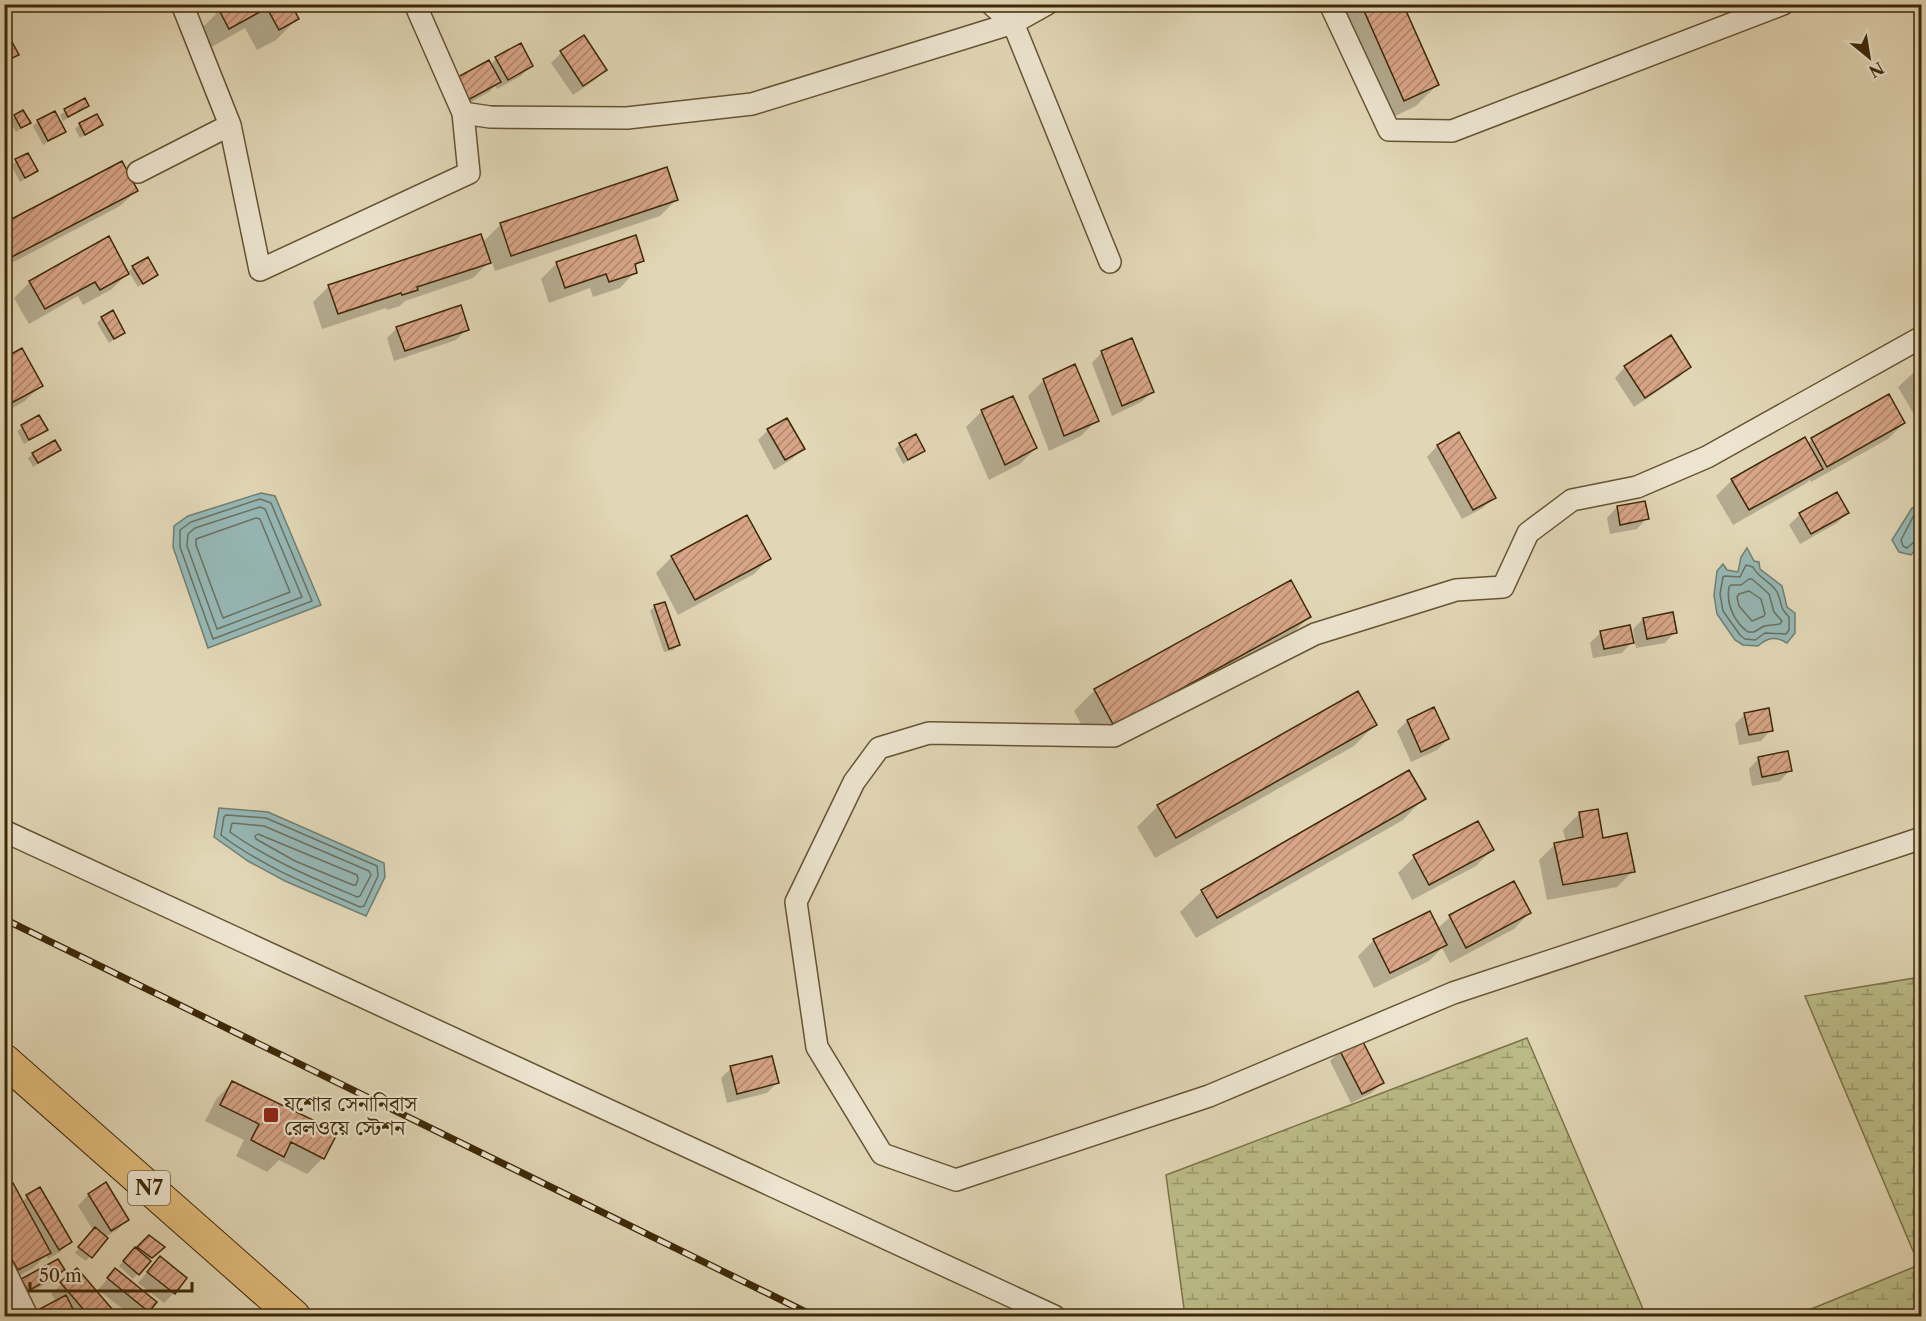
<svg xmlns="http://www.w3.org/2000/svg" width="1926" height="1321" viewBox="0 0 1926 1321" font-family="'Libre Caslon Text','Noto Serif Bengali',serif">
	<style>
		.wetland { fill: url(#wetland-marsh); stroke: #7c7247; stroke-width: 1.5 }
		.water { fill: #96b7b5; stroke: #727e6f; stroke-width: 1.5 }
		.shadow { fill: #0003 }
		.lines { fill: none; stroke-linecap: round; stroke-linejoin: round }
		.shore { stroke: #6a705e; stroke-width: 1.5 }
		.building { fill: url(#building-hatch); stroke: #3d2806; stroke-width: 1.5 }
		.minor-casing { stroke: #665432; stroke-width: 24 }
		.highway-casing { stroke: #3d2806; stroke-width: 34 }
		.minor { stroke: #ece4cf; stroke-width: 21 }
		.highway { stroke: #e0bb7a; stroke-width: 32 }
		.rail-casing { stroke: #3d2806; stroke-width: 7 }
		.rail { stroke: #ece4cf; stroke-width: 4.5; stroke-dasharray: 14; stroke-linecap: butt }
		.poi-dot { fill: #8f2418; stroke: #ece4cf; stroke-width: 2 }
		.labels { text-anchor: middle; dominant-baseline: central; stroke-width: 4.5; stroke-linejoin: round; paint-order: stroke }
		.shield { fill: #ece4cf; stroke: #726042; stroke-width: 1.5 }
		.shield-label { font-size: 20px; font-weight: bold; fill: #3d2806 }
		.poi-label { font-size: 21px; fill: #3d2806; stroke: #ece4cf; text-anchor: start }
	</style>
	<defs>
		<pattern id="wetland-marsh" width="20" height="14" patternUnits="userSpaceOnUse" patternTransform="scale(1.5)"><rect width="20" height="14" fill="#bbbc88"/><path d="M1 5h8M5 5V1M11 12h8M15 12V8" fill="none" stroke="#99996d"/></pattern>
		<pattern id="building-hatch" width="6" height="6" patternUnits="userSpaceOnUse" patternTransform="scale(1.5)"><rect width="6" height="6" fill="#d8a588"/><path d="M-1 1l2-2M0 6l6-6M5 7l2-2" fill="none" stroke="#b0866d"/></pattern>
	</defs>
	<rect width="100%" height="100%" fill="#e1d6b5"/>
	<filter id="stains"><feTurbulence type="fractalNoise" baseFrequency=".00333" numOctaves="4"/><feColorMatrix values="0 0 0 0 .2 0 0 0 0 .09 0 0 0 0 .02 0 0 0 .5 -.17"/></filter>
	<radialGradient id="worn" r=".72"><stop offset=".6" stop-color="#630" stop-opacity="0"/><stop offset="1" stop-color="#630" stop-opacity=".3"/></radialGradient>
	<path class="wetland" d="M1921 977V1316H1794L1919 1265 1805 996Z
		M1527 1038 1646 1316H1185L1166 1175Z"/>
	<path class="water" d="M261 493 275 496 321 605 208 648 173 547 174 526 188 516Z
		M1921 500V546L1917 548 1911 555 1899 552 1892 540 1912 508H1921Z
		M1747 548 1754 561 1759 562 1760 569 1782 586 1787 607 1795 613V633L1787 643C1776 636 1768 637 1758 646L1743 645 1735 640 1717 614 1714 595 1717 571 1723 564 1727 570 1738 572 1741 557Z
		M219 808 268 812 384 863 385 877 366 916 285 881 248 861 214 837Z"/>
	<path class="shadow" d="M211 4H289L297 19 276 40 257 50 245 28 208 49 198 32 216 14Z
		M858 4H869L860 9Z
		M1331 4H1401L1437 85 1416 106 1383 122Z
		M583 37 605 70 595 80 573 95 551 63 561 53Z
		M4 46 17 54 4 63Z
		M496 58 531 65 521 76 497 89 495 86 489 92 457 110Z
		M84 100 87 106 63 121 60 115Z
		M15 116 29 123 16 132 10 121Z
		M38 122 64 132 43 145 33 126Z
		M80 124 101 125 80 138 75 129Z
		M27 155 36 171 20 182 11 165Z
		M136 191 120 206 4 267V225Z
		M676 200 660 216 495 271 491 260 473 278 405 301 400 306 387 310 386 308 322 329 313 302 329 286 483 242 501 224Z
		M642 260 634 268 635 272 620 288 593 297 590 288 549 303 541 279 557 263Z
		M133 267 157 274 138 287 129 272 112 289 83 305 78 296 29 324 14 298 30 282 127 273Z
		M102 318 123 333 109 343 97 323Z
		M397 328 467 329 456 340 394 361 387 338Z
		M1102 352 1152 392 1141 402 1112 416 1092 363Z
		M4 360 41 385 25 401 4 413Z
		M1922 365V421L1919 423 1898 387Z
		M1625 367H1689L1679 377 1634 407 1615 378Z
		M1044 380 1097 420 1081 436 1049 451 1028 396Z
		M1888 396 1904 423 1888 439 1811 482 1810 480 1805 484 1733 525 1716 496 1732 480 1807 444 1812 439Z
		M982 411 1036 448 1020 464 989 480 966 427Z
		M39 417 46 430 24 444 17 431Z
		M768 430 803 449 792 459 774 470 758 440Z
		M1458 434 1494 497 1483 508 1462 519 1427 457 1437 446Z
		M900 444 923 450 903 464 895 449Z
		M59 450 33 467 28 458 33 454Z
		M1617 507 1647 518 1637 529 1610 534 1607 518Z
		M1847 513 1837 523 1800 544 1789 525 1800 514Z
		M672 557 769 559 754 574 678 615 656 573Z
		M655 606 678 645 673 650 664 652 650 611Z
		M1309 617 1288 638 1093 746 1074 711 1095 690Z
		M1643 619 1675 632 1665 643 1636 648 1633 629Z
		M1601 632 1632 642 1622 653 1593 658 1590 643Z
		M1434 709 1448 739 1437 750 1411 762 1397 731 1407 721Z
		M1745 714 1771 730 1761 741 1739 745 1735 724Z
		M1375 725 1354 746 1155 858 1137 827 1158 806Z
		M1759 758 1790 770 1780 781 1752 786 1749 769Z
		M1424 798 1403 820 1196 938 1180 912 1202 891Z
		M1596 811 1602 840 1633 871 1617 887 1547 900 1539 860 1555 844 1566 842 1563 830 1579 814Z
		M1478 823 1492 850 1476 866 1412 900 1398 873 1414 857Z
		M1529 913 1514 929 1450 963 1442 948 1429 961 1374 988 1358 956 1374 940 1437 929 1450 917Z
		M1340 1051 1382 1083 1372 1093 1351 1103 1330 1061Z
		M731 1068 777 1083 767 1093 727 1103 721 1078Z
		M4 1078 10 1088 4 1093Z
		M233 1082 323 1158 307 1174 279 1160 267 1172 236 1156 244 1140 205 1121 217 1098Z
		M106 1185 127 1220 117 1230 105 1237 86 1261 75 1253 93 1230 78 1206 88 1195Z
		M4 1189 22 1202 27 1197 70 1242 60 1252 48 1259 46 1255 33 1268 4 1284Z
		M149 1237 163 1247 148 1261 133 1279 119 1266 130 1254Z
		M160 1258 174 1293 164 1303 138 1283Z
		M63 1270 52 1280 17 1300 12 1291 22 1281Z
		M77 1270 116 1316H33L57 1302 51 1294Z
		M115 1270 148 1311 142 1316H132L98 1290Z"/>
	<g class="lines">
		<path class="shore" d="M260 499 271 503 312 601 213 639 180 547V530L191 522Z
			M260 507 265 509 302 597 217 629 187 546 188 534 195 528Z
			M1922 514 1914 515 1901 540 1903 546 1907 548 1914 542 1922 541
			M256 518 260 519 290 592 223 618 196 545V539Z
			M1746 565 1753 567C1758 578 1772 582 1777 592 1783 604 1778 606 1789 617V630L1786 634 1765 633 1755 640 1745 639 1740 635 1723 611 1720 594 1723 577 1725 576 1740 577Z
			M1749 579H1752L1769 594 1774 612 1782 621 1780 624 1764 626 1754 632H1748C1734 622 1726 604 1729 587L1731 585H1741Z
			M1749 591 1761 599 1765 614 1764 616 1752 621 1739 606 1737 597 1739 594Z
			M226 815 266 818 377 866 378 876 364 906 360 907C312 886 263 867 221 835L224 817Z
			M232 823 264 826 369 871 371 875 360 896 357 897C313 878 269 860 230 832Z
			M258 834 357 875 358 879 356 885H353L295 861 256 839 255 836Z"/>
	</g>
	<path class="building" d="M228 4H291L299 19 279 30 267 8 229 29 219 10Z
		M1361 4H1403L1439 85 1404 101Z
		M584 35 607 70 583 86 560 51Z
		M11 40 19 55 6 61 4 44Z
		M521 43 533 66 508 80 495 57Z
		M489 60 501 82 468 100 456 78Z
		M85 98 89 106 68 117 64 109Z
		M23 110 31 123 21 128 14 115Z
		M55 111 66 132 48 141 37 120Z
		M97 114 103 125 85 135 79 123Z
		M28 153 38 171 25 178 15 159Z
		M122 161 138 191 4 261V223Z
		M667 167 678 200 511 256 500 223Z
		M481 234 491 263 417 287 418 290 402 295 401 293 338 314 328 285Z
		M636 235 644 261 635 264 637 273 609 282 606 274 565 288 556 262Z
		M109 236 129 274 100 290 95 282 45 309 29 281Z
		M148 257 158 275 143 284 132 266Z
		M461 305 469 330 405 351 396 327Z
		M113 310 125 333 114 339 101 317Z
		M1671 335 1691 367 1645 398 1624 366Z
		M1132 338 1154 392 1122 406 1101 351Z
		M22 348 43 386 4 407V358Z
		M1075 364 1099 421 1064 436 1043 379Z
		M1889 394 1905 423 1827 467 1811 438Z
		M1013 396 1037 448 1005 465 981 410Z
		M39 415 48 430 29 440 21 425Z
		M787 418 805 449 785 460 767 429Z
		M1459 432 1496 498 1473 510 1437 445Z
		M916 434 925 451 908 460 899 443Z
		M1805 437 1823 469 1749 510 1731 479Z
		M55 440 61 450 38 463 32 453Z
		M1837 492 1849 513 1811 534 1799 513Z
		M1645 501 1649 519 1620 525 1617 506Z
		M747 515 771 559 695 600 671 556Z
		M1291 580 1311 617 1114 726 1094 689Z
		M665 602 680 645 669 649 654 605Z
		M1673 612 1677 633 1647 639 1643 618Z
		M1630 625 1634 643 1604 649 1600 631Z
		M1358 691 1377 725 1176 838 1157 805Z
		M1434 707 1449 739 1421 752 1407 720Z
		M1769 708 1773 731 1749 735 1744 713Z
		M1788 751 1792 771 1762 777 1758 757Z
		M1409 770 1426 799 1217 918 1201 890Z
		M1598 809 1603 838 1627 833 1635 872 1563 885 1554 843 1583 837 1579 812Z
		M1478 821 1494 850 1429 885 1413 855Z
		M1514 881 1531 913 1466 948 1449 915Z
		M1430 911 1447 945 1390 973 1373 939Z
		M1361 1038 1384 1083 1362 1094 1339 1049Z
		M772 1056 779 1083 737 1094 730 1066Z
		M232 1081 338 1132 324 1159 291 1142 284 1157 251 1140 259 1124 220 1105Z
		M106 1182 129 1220 111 1231 88 1194Z
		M13 1183 51 1253 18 1270 4 1246V1187Z
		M40 1187 72 1242 59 1250 26 1195Z
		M95 1227 108 1238 92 1258 78 1247Z
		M149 1235 165 1247 152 1258 137 1247Z
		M135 1247 151 1261 139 1275 123 1261Z
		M160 1256 187 1278 175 1294 147 1272Z
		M58 1259 65 1270 28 1291 21 1279Z
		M77 1268 118 1316H89L60 1282Z
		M115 1268 157 1302 149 1312 107 1278Z
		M4 1285 22 1316H4Z
		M66 1295 74 1311 65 1316H39L36 1311Z"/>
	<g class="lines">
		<defs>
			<path id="minor" d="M182 4 230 125 260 270 469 173 463 113
				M415 4 463 113 490 117 627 118 752 104 1013 23 991 4
				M1047 4 1013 23 1110 262
				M1330 4 1389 130 1452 131 1783 4
				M138 172 230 125
				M1922 337 1707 457 1637 487 1572 500 1528 533 1503 587 1456 590 1315 634 1114 736 929 733 879 748 854 782 796 902 817 1047 882 1154 956 1180 1209 1096 1453 993 1922 838
				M4 831 1054 1316
				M4 1269 27 1316"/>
			<path id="highway" d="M4 1060 294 1316"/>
		</defs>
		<use href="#minor" class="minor-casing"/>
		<use href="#highway" class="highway-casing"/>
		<use href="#minor" class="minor"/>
		<use href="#highway" class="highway"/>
		<defs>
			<path id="rail" d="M4 919 814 1316"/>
		</defs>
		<use href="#rail" class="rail-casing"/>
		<use href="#rail" class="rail"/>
	</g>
	<rect class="poi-dot" x="263" y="1107" width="16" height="16" rx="3"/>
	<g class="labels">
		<rect class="shield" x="128" y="1171" width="42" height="34" rx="4.5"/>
		<g class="shield-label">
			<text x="149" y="1188">N7</text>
		</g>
		<g class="poi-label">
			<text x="284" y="1103">যশোর সেনানিবাস<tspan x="284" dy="24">রেলওয়ে স্টেশন</tspan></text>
		</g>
	</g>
	<rect width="1926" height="1321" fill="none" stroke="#e1d6b5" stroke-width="24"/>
	<rect x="6" y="6" width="1914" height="1309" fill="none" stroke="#3d2806" stroke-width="3"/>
	<rect x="12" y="12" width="1902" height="1297" fill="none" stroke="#3d2806" stroke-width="1.5"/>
	<g transform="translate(1869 57) rotate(150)" stroke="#ece4cf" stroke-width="4.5" paint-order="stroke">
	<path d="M0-4.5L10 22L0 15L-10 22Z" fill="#3d2806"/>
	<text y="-9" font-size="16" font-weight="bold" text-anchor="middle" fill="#3d2806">N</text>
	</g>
	<path d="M30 1282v9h162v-9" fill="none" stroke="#3d2806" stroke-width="3"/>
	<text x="39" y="1282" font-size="18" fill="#3d2806" stroke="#ece4cf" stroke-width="4.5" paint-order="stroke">50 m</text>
	<rect width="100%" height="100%" filter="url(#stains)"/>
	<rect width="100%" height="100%" fill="url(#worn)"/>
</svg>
